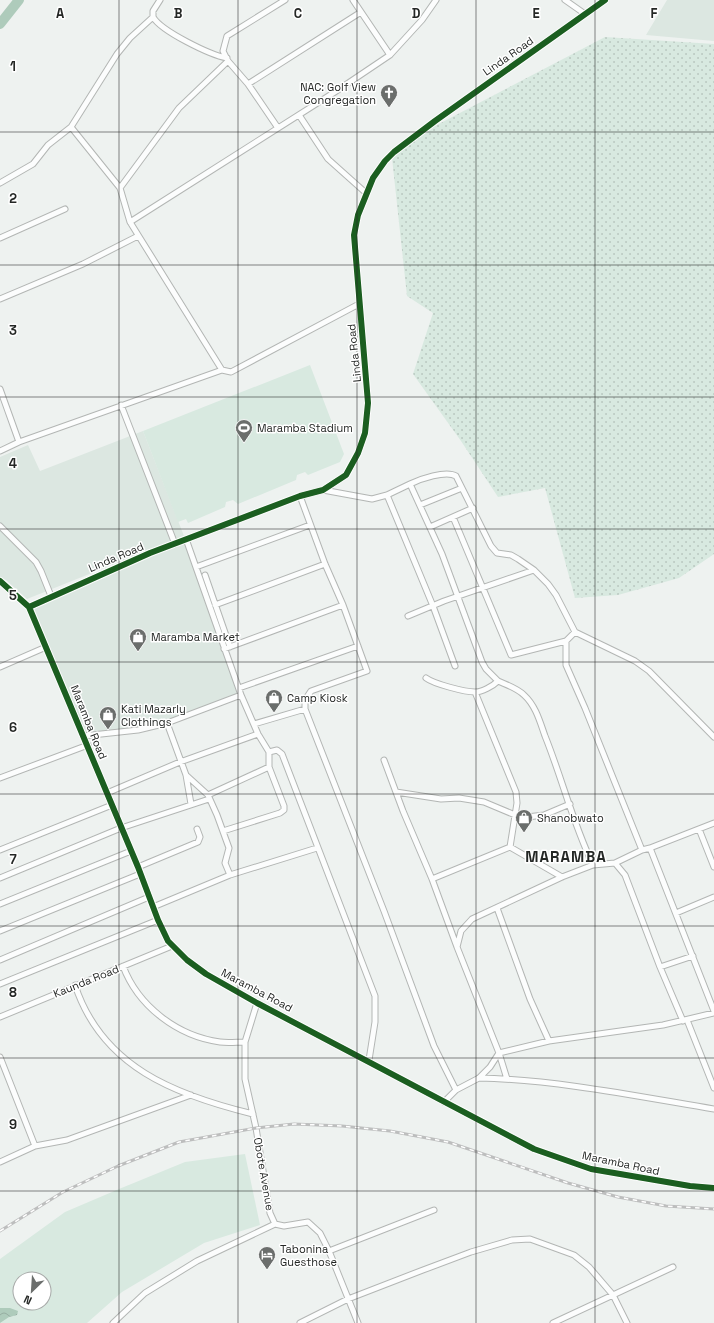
<svg xmlns="http://www.w3.org/2000/svg" width="714" height="1323" viewBox="0 0 714 1323" font-family="'Space Grotesk',sans-serif">
	<style>
		.built { fill: #dce7e1 }
		.grass { fill: url(#grass-dots) }
		.park { fill: #d8e9e0; fill-rule: evenodd }
		.water { fill: url(#water-waves) }
		.lines { fill: none; stroke-linecap: round; stroke-linejoin: round }
		.river { stroke: #aecbbb; stroke-width: 10 }
		.street-casing { stroke: #b3b6b4; stroke-width: 7 }
		.street { stroke: #fcfdfd; stroke-width: 5 }
		.rail-casing { stroke: #bdbebe; stroke-width: 3 }
		.rail { stroke: #fff; stroke-width: 1.5; stroke-dasharray: 4.5; stroke-linecap: butt }
		.cycleway-casing { stroke: #fff; stroke-width: 8 }
		.cycleway { stroke: #1b5e20; stroke-width: 6 }
		.grid { fill: none; stroke: #242725; stroke-width: 1; stroke-opacity: 0.55 }
		.labels { text-anchor: middle; dominant-baseline: central; stroke-width: 3; stroke-linejoin: round; paint-order: stroke }
		.street-label { font-size: 11px; fill: #242725; stroke: #fff }
		.poi-label { font-size: 11px; fill: #242725; stroke: #fff; text-anchor: start }
		.district-label { font-size: 15px; font-weight: bold; letter-spacing: 1px; fill: #242725; stroke: #fff }
		.grid-label { font-size: 13px; text-anchor: middle; font-weight: bold; fill: #242725; stroke: #fff; stroke-width: 3; stroke-linejoin: round; paint-order: stroke }
	</style>
	<defs>
		<pattern id="grass-dots" width="8" height="8" patternUnits="userSpaceOnUse"><rect width="8" height="8" fill="#d8e9e0"/><path d="M2 2h.1M6 6h.1" fill="none" stroke="#b9c8c0" stroke-width="1.8" stroke-linecap="round"/></pattern>
		<pattern id="water-waves" width="16" height="10" patternUnits="userSpaceOnUse"><rect width="16" height="10" fill="#aecbbb"/><path d="M0 5q4-4 8 0t8 0" fill="none" stroke="#96aea1"/></pattern>
	</defs>
	<rect width="100%" height="100%" fill="#eef2f0"/>
	<path class="built" d="M667 0H714V41L646 35Z
		M143 431 184 536 27 599 6 580 0 578V457L28 445 40 471Z
		M186 542 203 597 240 698 137 729 85 733 33 606Z"/>
	<path class="grass" d="M605 37 714 44V554L679 578 618 595 575 598 545 488 498 497 461 441 413 374 433 313 407 296 392 158 412 138Z"/>
	<path class="park" d="M310 365 344 454 340 462 308 475 305 472 297 475 296 480 238 504 233 500 226 502 225 507 188 523 186 519 178 522 143 431Z
		M245 1154 260 1225 204 1243 122 1292 87 1323H0V1259L65 1212 119 1189 185 1162ZM20 1279H44V1303H20Z"/>
	<path class="water" d="M0 1308H10L18 1311 17 1315 9 1317 0 1323Z"/>
	<g class="lines">
		<path class="river" d="M0 24 19 0"/>
		<defs>
			<path id="street" d="M565 0 585 14
				M153 17C161 31 210 55 227 58
				M390 55 422 20 436 0
				M248 84 361 12
				M299 115 328 159 366 193
				M71 127 120 188 130 222
				M278 128 248 84 228 61 223 51 227 36 285 0
				M0 183 33 164 48 145 71 127 117 54 130 38 153 17V11L160 0
				M120 188 179 108 228 61
				M0 238 65 209
				M0 299 83 264 138 236
				M222 370 130 222 338 90 390 55 353 0
				M0 389 19 442
				M121 405 175 544
				M0 451 19 442 222 370 231 372 359 304
				M410 484C420 479 446 470 456 476L491 546 497 553 511 555 518 559 534 570 548 584 556 595 575 632 635 661 649 671 714 737
				M323 490 372 499 387 495 410 484 442 554 482 662 486 669 498 681C493 686 482 692 475 692 465 692 434 684 426 678
				M387 495 433 606 455 666
				M300 496 325 564 343 605 367 671 311 691 305 700V709L384 911 434 1046 456 1090
				M420 505 462 488
				M453 517 511 655 566 641 575 632
				M0 526 36 562 41 571 51 596
				M430 527 473 508
				M186 539 241 695 258 734 269 752
				M196 567 310 525
				M205 575 230 647
				M0 581 29 607 138 867 158 920 168 941 187 960 206 974 257 1003 534 1149 591 1169 690 1186 714 1188
				M215 605 325 564
				M29 607 150 553 300 496 323 490 346 475 358 453 365 433 368 403 354 235 358 215 373 178 385 161 394 152 435 121 605 0
				M408 616 444 601 534 570
				M566 641V665L585 708 642 850 650 848 714 1011
				M224 649 343 605
				M0 667 46 647
				M498 681C507 685 517 688 524 695 536 706 540 722 545 736 562 778 573 824 593 865
				M239 688 358 646
				M167 723 186 775 191 804
				M254 724 305 709
				M83 736 138 730 167 723 241 695
				M384 760 403 811 432 879 457 947
				M186 775 208 795 217 815 229 848 225 863 230 875
				M0 778 88 745
				M396 792 441 799 459 798 484 802 515 815 527 817 544 815 570 804
				M107 793 180 762 258 734
				M208 795 269 767
				M699 829 714 867
				M223 831 280 813 284 810V806L269 767V752L277 750 282 754 375 996V1022L369 1060
				M510 847 562 877
				M650 848 714 823
				M0 850 112 805
				M615 863 642 850
				M138 867 198 842 200 837 197 829
				M0 878 121 828 209 799
				M432 879 510 847 517 803 516 792 475 692
				M0 904 131 851
				M153 907 230 875 317 848
				M497 908 530 999 549 1041
				M676 913 714 897
				M0 931 140 874
				M0 960 149 897
				M123 966C138 1006 177 1036 220 1042 228 1043 237 1042 245 1042
				M660 967 693 956
				M0 984 158 920
				M75 985C102 1067 175 1095 253 1114
				M257 1003 245 1042V1079L256 1128 270 1213 275 1224 284 1226 308 1222 320 1233 329 1251 358 1323
				M0 1017 172 946
				M687 1020 714 1088
				M0 1057 35 1146
				M479 1078C558 1080 636 1096 714 1109
				M507 1079 499 1053 457 947 461 931 472 919 562 877 593 865 615 863 625 875 660 967 683 1021
				M444 1102 456 1090 479 1078 490 1067 499 1053 549 1041 663 1025 714 1013
				M0 1162 35 1146 67 1140 191 1095
				M329 1251 434 1210
				M113 1323 145 1293 197 1261 275 1224
				M300 1323 348 1299 423 1270 471 1252 512 1240 530 1239 574 1255 589 1267 613 1295 627 1323
				M553 1323 673 1267"/>
		</defs>
		<use href="#street" class="street-casing"/>
		<use href="#street" class="street"/>
		<defs>
			<path id="rail" d="M0 1231 63 1192 118 1166 179 1142 256 1128 294 1124 342 1126 390 1131 448 1142 568 1183 618 1197 666 1206 714 1209"/>
		</defs>
		<use href="#rail" class="rail-casing"/>
		<use href="#rail" class="rail"/>
		<defs>
			<path id="cycleway" d="M0 581 29 607 138 867 158 920 168 941 187 960 206 974 257 1003 534 1149 591 1169 690 1186 714 1188
				M29 607 150 553 300 496 323 490 346 475 358 453 365 433 368 403 354 235 358 215 373 178 385 161 394 152 435 121 605 0"/>
		</defs>
		<use href="#cycleway" class="cycleway-casing"/>
		<use href="#cycleway" class="cycleway"/>
	</g>
	<path class="grid" d="M119 0V1323M238 0V1323M357 0V1323M476 0V1323M595 0V1323M0 132H714M0 265H714M0 397H714M0 529H714M0 662H714M0 794H714M0 926H714M0 1058H714M0 1191H714"/>
	<defs>
		<symbol id="church-pin" viewBox="-11 -11 22 30"><path d="M0 17L-7.5 6A9.5 9.5 0 1 1 7.5 6Z" fill="#6b6e6c" stroke="#fff"/><path d="M-1.2-6h2.4v3.5h3.3v2.4h-3.3V6h-2.4V-.1h-3.3v-2.4h3.3Z" fill="#fff"/></symbol>
		<symbol id="stadium-pin" viewBox="-11 -11 22 30"><path d="M0 17L-7.5 6A9.5 9.5 0 1 1 7.5 6Z" fill="#6b6e6c" stroke="#fff"/><path d="M0-5a6.5 5 0 1 0 0 10a6.5 5 0 1 0 0-10ZM-3.5-1.8h7v3.6h-7Z" fill="#fff"/></symbol>
		<symbol id="shop-pin" viewBox="-11 -11 22 30"><path d="M0 17L-7.5 6A9.5 9.5 0 1 1 7.5 6Z" fill="#6b6e6c" stroke="#fff"/><path d="M-5-2.5h2.3a2.7 3.5 0 0 1 5.4 0H5L5.5 6h-11ZM-1.5-2.5h3a1.5 2.3 0 0 0-3 0Z" fill="#fff"/></symbol>
		<symbol id="hotel-pin" viewBox="-11 -11 22 30"><path d="M0 17L-7.5 6A9.5 9.5 0 1 1 7.5 6Z" fill="#6b6e6c" stroke="#fff"/><path d="M-6-4.5h1.5V1H6V5H4.5V3h-9V5H-6ZM-4 0a1.8 1.8 0 1 1 3.6 0ZM.5 0V-2.5h3Q6-2.5 6 0Z" fill="#fff"/></symbol>
	</defs>
	<g fill-rule="evenodd">
		<use href="#church-pin" x="379" y="83" width="20" height="27"/>
		<use href="#stadium-pin" x="234" y="418" width="20" height="27"/>
		<use href="#shop-pin" x="128" y="627" width="20" height="27"/>
		<use href="#shop-pin" x="264" y="688" width="20" height="27"/>
		<use href="#shop-pin" x="98" y="705" width="20" height="27"/>
		<use href="#shop-pin" x="514" y="808" width="20" height="27"/>
		<use href="#hotel-pin" x="257" y="1245" width="20" height="27"/>
	</g>
	<g class="labels">
		<g class="street-label">
			<text transform="translate(508 56) rotate(-35)">Linda Road</text>
			<text transform="translate(354 353) rotate(-96)">Linda Road</text>
			<text transform="translate(116 557) rotate(-23)">Linda Road</text>
			<text transform="translate(89 722) rotate(68)">Maramba Road</text>
			<text transform="translate(86 981) rotate(-22)">Kaunda Road</text>
			<text transform="translate(257 990) rotate(28)">Maramba Road</text>
			<text transform="translate(621 1163) rotate(12)">Maramba Road</text>
			<text transform="translate(264 1174) rotate(80)">Obote Avenue</text>
		</g>
		<g class="poi-label">
			<text x="376" y="87" text-anchor="end">NAC: Golf View<tspan x="376" dy="13">Congregation</tspan></text>
			<text x="257" y="428">Maramba Stadium</text>
			<text x="151" y="637">Maramba Market</text>
			<text x="287" y="698">Camp Kiosk</text>
			<text x="121" y="709">Kati Mazarly<tspan x="121" dy="13">Clothings</tspan></text>
			<text x="537" y="818">Shanobwato</text>
			<text x="280" y="1249">Tabonina<tspan x="280" dy="13">Guesthose</tspan></text>
		</g>
		<g class="district-label">
			<text x="566" y="856">MARAMBA</text>
		</g>
	</g>
	<g class="grid-label">
		<text x="60" y="18">A</text>
		<text x="178" y="18">B</text>
		<text x="298" y="18">C</text>
		<text x="416" y="18">D</text>
		<text x="536" y="18">E</text>
		<text x="654" y="18">F</text>
		<text x="13" y="71">1</text>
		<text x="13" y="203">2</text>
		<text x="13" y="335">3</text>
		<text x="13" y="468">4</text>
		<text x="13" y="600">5</text>
		<text x="13" y="732">6</text>
		<text x="13" y="864">7</text>
		<text x="13" y="997">8</text>
		<text x="13" y="1129">9</text>
	</g>
	<g transform="translate(32 1291) rotate(205)"><circle r="19" fill="#ffffff" stroke="#a7a9a8"/>
	<path d="M0-3L7 15L0 10L-7 15Z" fill="#6b6e6c"/>
	<text y="-6" font-size="11" font-weight="bold" text-anchor="middle" fill="#242725">N</text>
	</g>
</svg>
